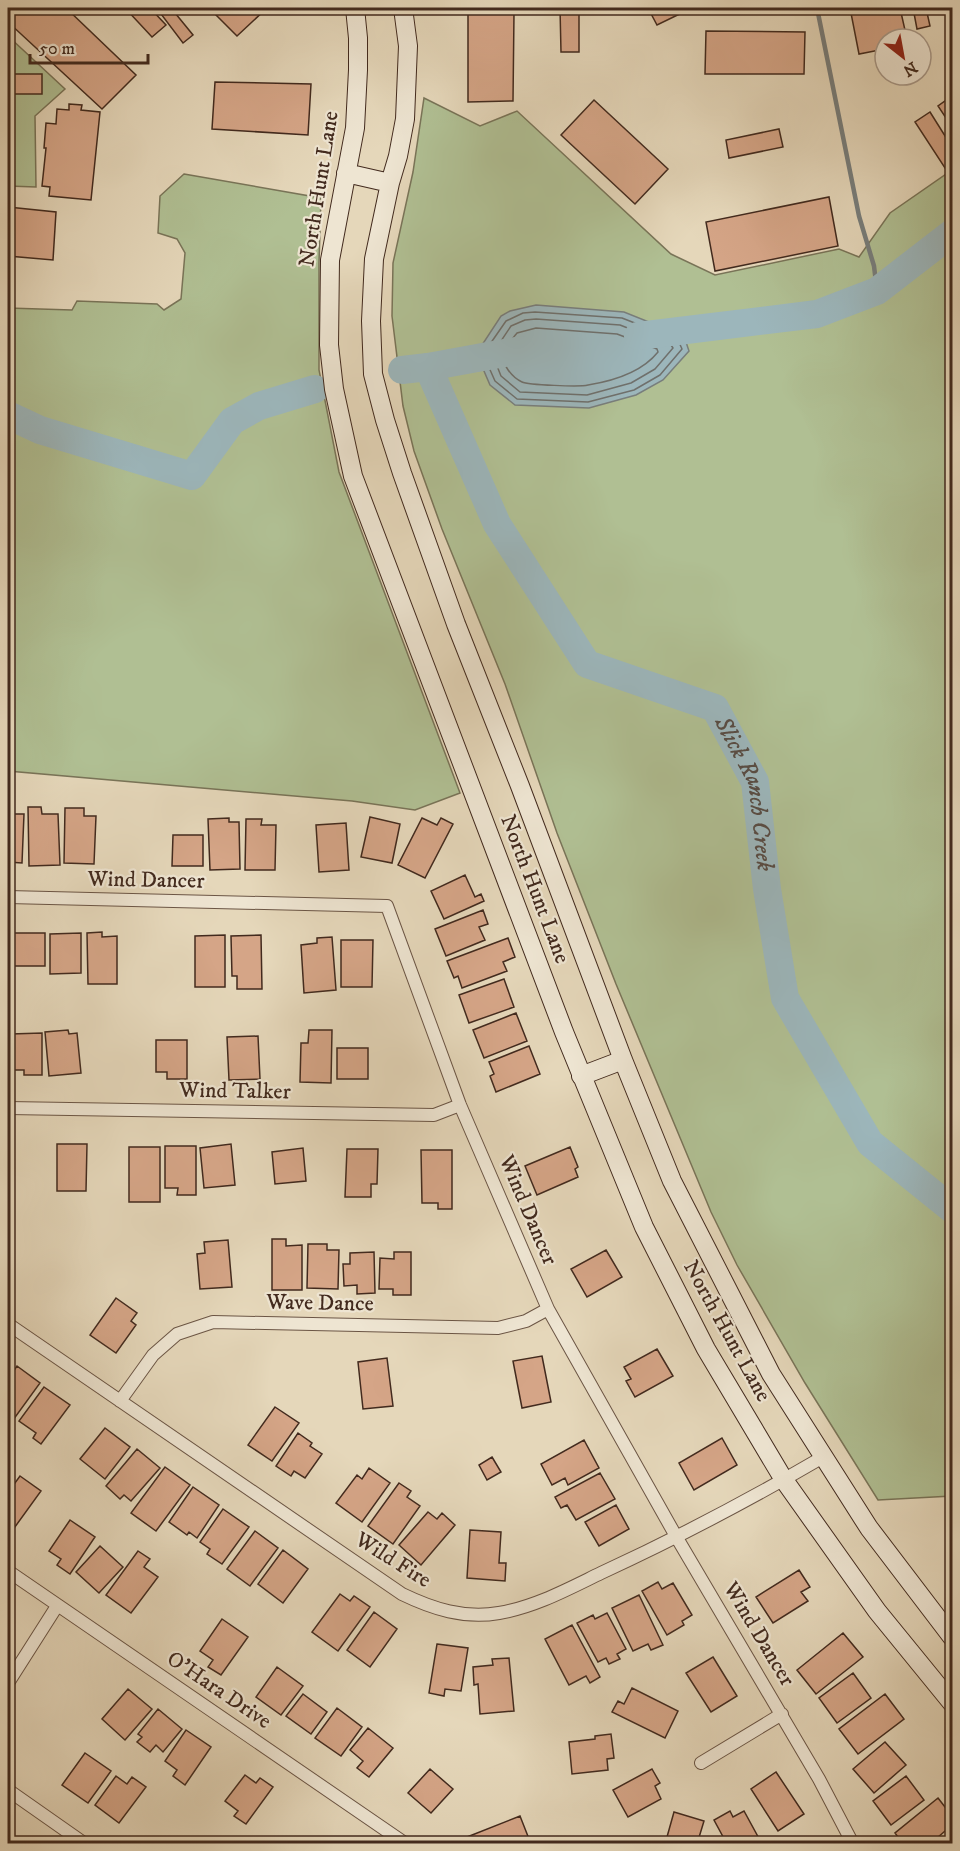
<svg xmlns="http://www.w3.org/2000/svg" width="960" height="1851" viewBox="0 0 960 1851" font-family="'IM FELL DW Pica',serif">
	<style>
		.green { fill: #b0bf93; stroke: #797458; stroke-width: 1.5 }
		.water { fill: #9cb6bb; stroke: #787e7c; stroke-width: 1.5 }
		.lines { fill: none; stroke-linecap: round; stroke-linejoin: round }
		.shore { stroke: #6f706c; stroke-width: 1.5 }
		.stream { stroke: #787e7c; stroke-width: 4.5 }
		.river { stroke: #9cb6bb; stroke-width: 28 }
		.building { fill: #d5a587; stroke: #422a1e; stroke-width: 1.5 }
		.minor-casing { stroke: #6b5545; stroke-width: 14 }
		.secondary-casing { stroke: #422a1e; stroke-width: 20 }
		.minor { stroke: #eee5d2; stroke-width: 12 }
		.secondary { stroke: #eee5d2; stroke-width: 18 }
		.labels { text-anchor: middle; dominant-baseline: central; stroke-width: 4.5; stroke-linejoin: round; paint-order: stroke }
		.street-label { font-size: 22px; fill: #422a1e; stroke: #eee5d2 }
		.water-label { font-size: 24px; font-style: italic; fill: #584d45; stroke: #eee5d2 }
	</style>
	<rect width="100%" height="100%" fill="#e5d7ba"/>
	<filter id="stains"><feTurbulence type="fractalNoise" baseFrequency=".00333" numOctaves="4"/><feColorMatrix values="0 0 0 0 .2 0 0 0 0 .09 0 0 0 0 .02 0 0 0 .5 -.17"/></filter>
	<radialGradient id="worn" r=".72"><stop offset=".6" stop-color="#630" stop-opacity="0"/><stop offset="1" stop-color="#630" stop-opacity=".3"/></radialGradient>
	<path class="green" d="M8 36 65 89 35 116 36 187 8 186Z
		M424 98 480 126 517 111 671 254 715 275 839 249 859 257 890 213 952 170V1496L878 1500 805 1383 737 1265 711 1212 616 984 557 833 505 684 442 529 414 451 403 406 392 316 393 263 413 172Z
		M184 174 321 198 319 263V370L339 472 460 793 415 810 352 801 8 771V308L72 310 77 301 157 304 164 310 181 299 185 253 177 239 158 233 160 196Z"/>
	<path class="water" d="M536 305 624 312 684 336 689 351 663 380 636 395 589 408 515 405 490 385 481 364 482 345 501 316 510 311Z"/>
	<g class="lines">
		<path class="shore" d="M535 312 622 318 678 340 682 349 660 375 634 390 588 402 517 399 495 381 487 363 488 347 506 321 523 313Z
			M536 319 620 325 671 345 673 348 655 369 631 383 587 395 520 392 501 376 495 361V350L511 326 525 320Z
			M536 328 617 334 657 349 658 352C642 372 613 381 588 385 580 387 528 385 522 382 513 378 500 364 504 352 506 346 513 338 517 333Z"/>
		<path class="stream" d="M817 8 859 216 874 266 877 291"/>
		<g class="river">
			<path d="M638 336 817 314 877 291 952 233"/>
			<path d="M428 367 521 350"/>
			<path id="s1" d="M402 370 428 367 497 524 587 664 715 708 755 782 767 889 785 998 870 1143 952 1209"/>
			<path d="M8 417 10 416 40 430 192 476 232 421 259 406 315 389"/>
		</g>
	</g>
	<path class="building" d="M13 8H66L136 75 102 109 8 22V13Z
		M125 8H150L166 25 152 37Z
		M169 8H171L193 35 183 43 161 14Z
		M209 8H267L237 36Z
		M560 8H579V52H561Z
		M648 8H692L657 25Z
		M850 8H900L907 39H885V49L859 54Z
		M913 8H926L930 26 917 29Z
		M468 13H514L513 101 468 102Z
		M706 31 805 32 804 74H705Z
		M12 74H42V94H12Z
		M215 82 311 84 308 135 212 129Z
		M952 96V127L938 106Z
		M594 100 668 169 635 204 561 135Z
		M69 104 82 105 81 110 100 112 91 200 49 196 50 187 42 186 46 148H44L46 123 56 124 57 109 69 110Z
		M930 112 952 147V163L945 168 915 122Z
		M779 129 783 147 729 158 726 140Z
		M829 197 838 246 715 271 706 222Z
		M8 207 56 212 53 260 8 256Z
		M28 807H41L42 814H58L60 865 29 866Z
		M65 808H84V816H96L94 864 64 863Z
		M8 814H24L22 863 8 862Z
		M370 817 400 824 392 863 361 857Z
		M229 818V822H239L240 869 210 870 208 819Z
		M422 818 437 825 441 818 453 824 425 878 398 865Z
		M246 819H262L261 825H276L275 870H245Z
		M346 823 349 870 319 872 316 825Z
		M173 835H203V866H172Z
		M465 875 475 897 481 894 484 901 444 919 431 891Z
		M483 910 488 924 479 927 485 940 446 956 435 929Z
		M102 932V937L117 936V984H88L87 933Z
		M14 933H45V966H14Z
		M81 933V973L50 974V934Z
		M225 935V987H195V936Z
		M261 935 262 989H237V976H232L231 936Z
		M332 937 336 990 304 993 301 945 317 943V938Z
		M508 938 515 957 503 962 507 971 462 988 458 976 454 978 447 961Z
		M341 940H373L372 987H341Z
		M504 979 514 1007 469 1023 459 995Z
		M516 1013 527 1041 484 1058 473 1030Z
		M68 1030 69 1034 77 1033 81 1073 49 1076 45 1032Z
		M309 1030H332L331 1083 300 1082 301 1043H308Z
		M42 1033V1075H24V1070H11V1034Z
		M258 1036 260 1079 229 1080 227 1037Z
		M156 1040H187V1079H167V1072H156Z
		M529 1046 540 1074 496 1092 490 1076 494 1074 489 1062Z
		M337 1048H368V1079H337Z
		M57 1144H87L86 1191H57Z
		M231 1144 235 1185 204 1188 200 1148Z
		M165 1146H196V1195H177L178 1188H165Z
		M129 1147H160V1202H129Z
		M570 1147 578 1167 575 1169 578 1177 537 1195 525 1166Z
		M303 1148 306 1181 275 1184 272 1152Z
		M347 1149H378L377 1184H371V1197H345Z
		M421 1150H452V1209H438V1203H422Z
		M272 1239H286V1246L302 1245V1290H272Z
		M228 1240 232 1287 200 1289 197 1254 205 1253 204 1242Z
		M308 1244H327V1250H339L338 1289 307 1288Z
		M606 1250 622 1277 587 1297 571 1269Z
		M374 1252 375 1293 357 1294V1285L344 1286 343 1264H350V1253Z
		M394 1252H411V1295H393V1289H379L380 1258 394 1259Z
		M116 1298 137 1313 131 1321 136 1325 116 1353 90 1335Z
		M657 1349 673 1376 635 1397 626 1381 631 1379 624 1367Z
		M542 1356 551 1402 522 1408 513 1361Z
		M387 1358 393 1406 363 1409 358 1362Z
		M17 1366 40 1383 8 1427V1379Z
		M44 1387 70 1405 41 1444 33 1438 36 1433 19 1421Z
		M275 1407 299 1423 272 1461 248 1445Z
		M105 1428 130 1447 105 1479 80 1459Z
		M298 1433 312 1443 310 1446 322 1454 305 1478 294 1471 291 1476 276 1466Z
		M722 1438 737 1465 694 1490 679 1463Z
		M584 1440 599 1468 568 1485 565 1478 552 1485 541 1464Z
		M137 1449 160 1468 131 1501 124 1495 120 1499 106 1486Z
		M492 1457 501 1472 487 1480 479 1465Z
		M165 1467 190 1485 156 1531 131 1513Z
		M369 1468 390 1483 362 1522 336 1503 357 1475 362 1479Z
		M600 1473 615 1499 576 1520 567 1505 561 1508 555 1497Z
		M20 1476 41 1491 12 1531 8 1528V1485L12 1487Z
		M399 1483 411 1491 407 1497 420 1506 393 1544 368 1526Z
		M193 1487 219 1505 197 1538 189 1532 187 1535 169 1522Z
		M616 1505 629 1529 599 1546 585 1522Z
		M223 1509 249 1527 222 1564 207 1554 210 1549 200 1542Z
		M428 1512 437 1519 442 1513 455 1525 421 1565 399 1545Z
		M70 1520 95 1537 70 1574 57 1565 61 1559 49 1551Z
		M470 1530 501 1532 499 1563H506L505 1581 467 1578Z
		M255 1531 278 1548 250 1586 227 1569Z
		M100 1546 123 1567 99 1593 76 1572Z
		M283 1550 308 1569 283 1603 258 1584Z
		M138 1551 150 1559 144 1567 158 1577 131 1613 106 1595Z
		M799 1570 810 1587 801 1592 808 1601 773 1623 756 1597Z
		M658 1582 662 1589 673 1583 692 1615 682 1621 684 1625 667 1635 642 1591Z
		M340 1594 350 1601 354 1596 370 1607 338 1651 312 1632Z
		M639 1595 663 1645 651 1650 648 1644 633 1651 612 1608Z
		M374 1612 397 1629 370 1667 347 1650Z
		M607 1613 626 1649 617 1654 620 1659 609 1664 606 1658 598 1662 577 1623 593 1615 595 1619Z
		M222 1619 248 1637 221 1675 208 1667 213 1660 200 1651Z
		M572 1625 600 1677 590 1683 586 1676 569 1685 545 1639Z
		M843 1633 863 1657 816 1694 797 1670Z
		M437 1644 468 1648 461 1691 445 1689 444 1696 429 1693Z
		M713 1657 737 1696 711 1712 686 1673Z
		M509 1658 514 1711 480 1714 478 1684 474 1685 473 1667 493 1665 492 1659Z
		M277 1667 303 1686 281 1715 256 1697Z
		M853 1673 871 1698 837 1723 819 1698Z
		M632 1688 678 1711 665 1738 612 1712 618 1701 624 1704Z
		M128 1689 152 1709 125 1740 102 1719Z
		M303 1694 327 1712 311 1734 286 1716Z
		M885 1694 904 1719 858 1754 839 1729Z
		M337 1708 362 1727 341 1756 315 1738Z
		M158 1709 182 1729 163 1752 156 1745 150 1752 137 1742 142 1737 138 1734Z
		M368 1728 393 1748 369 1777 357 1768 363 1761 350 1750Z
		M186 1730 211 1747 185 1785 173 1776 177 1770 165 1761Z
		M611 1734 614 1758 607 1759 608 1770 572 1774 569 1742 595 1739V1736Z
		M885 1742 906 1765 874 1793 853 1769Z
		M85 1753 111 1771 88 1803 62 1785Z
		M430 1769 453 1789 431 1813 408 1793Z
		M652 1769 660 1783 655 1786 661 1799 628 1817 613 1790Z
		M776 1772 804 1814 778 1831 751 1789Z
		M245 1775 256 1783 260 1778 273 1787 246 1824 234 1816 238 1811 225 1801Z
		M116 1776 127 1784 132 1777 146 1787 119 1823 95 1805Z
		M906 1776 924 1800 891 1825 873 1801Z
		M938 1798 952 1816V1825L930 1844H903L895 1833Z
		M730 1811 733 1817 744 1811 762 1844H727L714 1820Z
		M674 1812 704 1821 697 1844H665Z
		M520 1816 531 1844H464L462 1839Z
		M952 1834V1844H941Z"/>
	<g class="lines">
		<defs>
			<path id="minor" d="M8 897 387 906 460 1105 548 1309 677 1538 819 1779 853 1844
				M8 1108 434 1115 460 1105
				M8 1324 402 1594C433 1609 464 1619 499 1613 535 1607 568 1589 601 1573 677 1538 751 1499 823 1457
				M120 1401 153 1355 177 1334 213 1322 498 1328 526 1321 548 1309
				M8 1571 406 1844
				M8 1683 57 1606
				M701 1763 782 1714
				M8 1790 85 1844"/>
			<path id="secondary" d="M355 8 358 38V70L355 128 330 260 329 345 334 389 353 476 564 1032 644 1227 706 1349 784 1480 877 1611 952 1703
				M403 8 408 46 405 119 398 156 390 183 374 259 371 321 373 374 385 420 402 473 456 624 520 786 623 1060 672 1181 771 1374 869 1528 952 1637
				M346 173 390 183
				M581 1076 623 1060"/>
		</defs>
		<use href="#minor" class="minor-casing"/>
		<use href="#secondary" class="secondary-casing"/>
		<use href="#minor" class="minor"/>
		<use href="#secondary" class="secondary"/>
	</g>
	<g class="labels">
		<g class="street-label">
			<text transform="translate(319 189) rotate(-81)">North Hunt Lane</text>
			<text transform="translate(146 880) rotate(1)">Wind Dancer</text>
			<text transform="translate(535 889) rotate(69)">North Hunt Lane</text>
			<text transform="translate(235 1091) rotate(1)">Wind Talker</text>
			<text transform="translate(528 1210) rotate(67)">Wind Dancer</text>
			<text transform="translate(320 1303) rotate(1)">Wave Dance</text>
			<text transform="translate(727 1331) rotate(61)">North Hunt Lane</text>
			<text transform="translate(393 1560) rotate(32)">Wild Fire</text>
			<text transform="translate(759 1634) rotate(59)">Wind Dancer</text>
			<text transform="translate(219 1690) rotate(34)">O'Hara Drive</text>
		</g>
		<g class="water-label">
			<text stroke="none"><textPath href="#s1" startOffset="592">Slick Ranch Creek</textPath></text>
		</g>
	</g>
	<rect width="960" height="1851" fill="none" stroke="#e5d7ba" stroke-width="30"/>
	<rect x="9" y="9" width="942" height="1833" fill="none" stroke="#422a1e" stroke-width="3"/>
	<rect x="15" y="15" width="930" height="1821" fill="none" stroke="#422a1e" stroke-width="1.5"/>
	<g transform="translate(903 57) rotate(149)"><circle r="28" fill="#eee5d2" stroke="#a99a8a" stroke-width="1.5"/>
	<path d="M0-4.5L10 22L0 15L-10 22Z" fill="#8f2418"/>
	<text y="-9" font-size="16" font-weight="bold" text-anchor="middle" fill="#422a1e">N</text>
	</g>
	<path d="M30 54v9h118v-9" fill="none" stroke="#422a1e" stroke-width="3"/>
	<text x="39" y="54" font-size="18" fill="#422a1e" stroke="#eee5d2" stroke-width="4.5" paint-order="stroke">50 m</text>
	<rect width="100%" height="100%" filter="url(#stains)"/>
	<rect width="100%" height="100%" fill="url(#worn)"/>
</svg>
